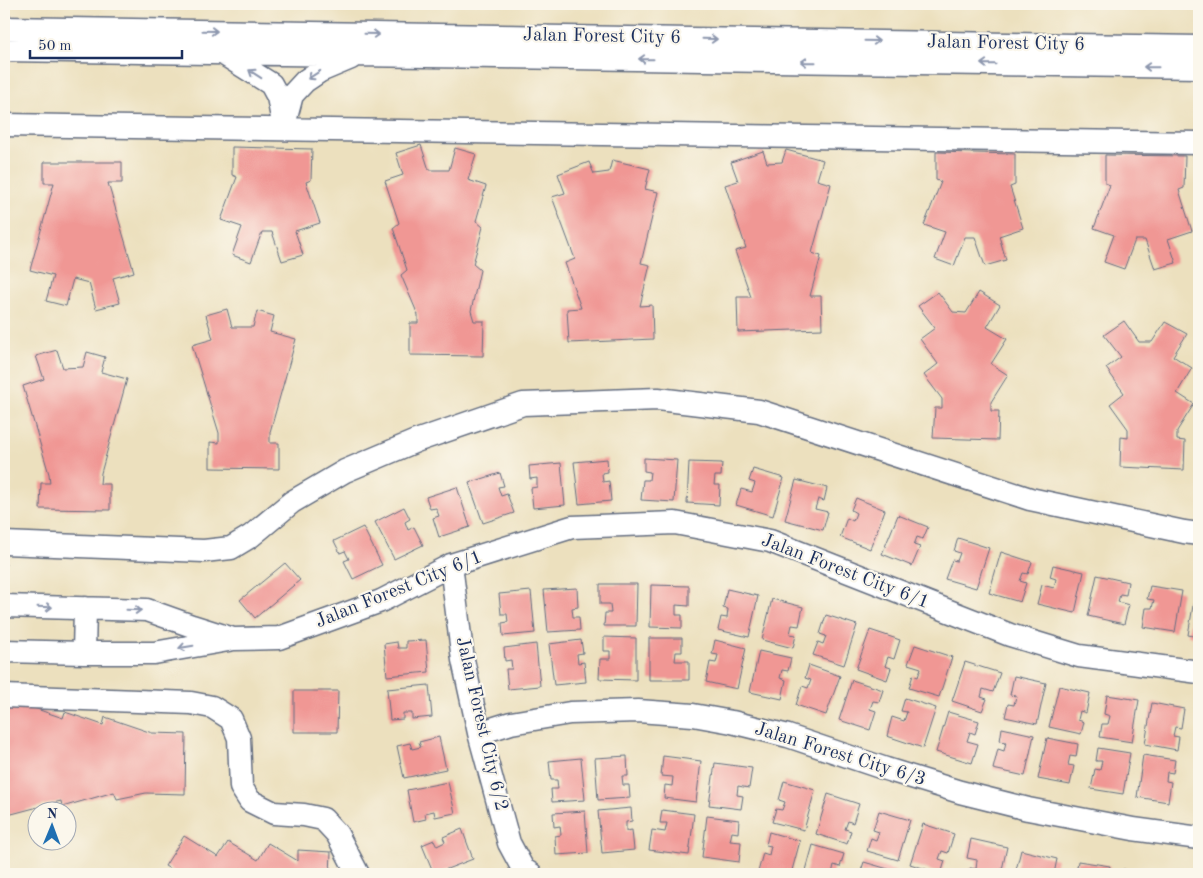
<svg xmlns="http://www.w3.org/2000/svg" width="1203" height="878" viewBox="0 0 1203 878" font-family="'Old Standard TT',serif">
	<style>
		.building { fill: #f09794 }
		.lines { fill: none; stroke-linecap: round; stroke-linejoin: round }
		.minor-casing { stroke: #646d80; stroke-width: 25 }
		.path { stroke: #646d80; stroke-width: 3; stroke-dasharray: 1 4; stroke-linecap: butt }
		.minor { stroke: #fff; stroke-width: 22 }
		.oneway { stroke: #8d97ae }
		.labels { text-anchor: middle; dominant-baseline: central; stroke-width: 4.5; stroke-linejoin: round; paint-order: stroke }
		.street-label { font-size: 19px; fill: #1b2f5e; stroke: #fbf7ec }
	</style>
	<rect width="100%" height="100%" fill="#fbf7ec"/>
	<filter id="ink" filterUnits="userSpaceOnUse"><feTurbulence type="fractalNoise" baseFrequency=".02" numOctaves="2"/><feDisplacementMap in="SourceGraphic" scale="10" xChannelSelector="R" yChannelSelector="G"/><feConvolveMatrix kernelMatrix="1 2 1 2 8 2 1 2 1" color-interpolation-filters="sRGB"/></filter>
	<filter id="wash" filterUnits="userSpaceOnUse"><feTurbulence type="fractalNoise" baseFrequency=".0096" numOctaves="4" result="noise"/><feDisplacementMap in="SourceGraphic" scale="20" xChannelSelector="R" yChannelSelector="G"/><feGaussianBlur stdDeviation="1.12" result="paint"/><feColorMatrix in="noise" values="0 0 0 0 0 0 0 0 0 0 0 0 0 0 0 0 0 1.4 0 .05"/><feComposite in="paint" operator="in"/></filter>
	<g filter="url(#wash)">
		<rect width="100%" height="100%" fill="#ece0be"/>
		<g id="blocks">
			<path class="building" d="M421 145 429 170H449L455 148 476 154 468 180 486 186 476 221 483 227 473 264 480 270 471 311 474 321H484L483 356 410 355V323H418V315L401 275 407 270 393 228 399 223 385 181 403 175 396 153Z
				M232 147 312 149 311 180 306 182 320 223 295 231 303 255 282 261 272 232H262L251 262 232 255 242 227 221 220 237 177 232 175Z
				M786 150 823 160 817 180 831 184 812 253 821 256 810 296H821L822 329 738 332 737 297H751L735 251 746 248 725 185 738 181 731 162 763 151 767 163 782 162Z
				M936 152 1015 154V185L1010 187 1023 228 999 236 1006 260 985 266 975 237H965L954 266 935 259 945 232 924 225 941 182 936 180Z
				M1105 155 1185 156 1184 188 1179 190 1192 231 1168 239 1176 263 1155 269 1145 240H1135L1124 269 1104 262 1114 235 1094 228 1110 185 1105 183Z
				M612 160 650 169 645 189 658 192 641 263 650 265 640 306 652 305 653 339 569 343 567 309 581 308 565 263 575 259 552 197 565 193 558 174 589 162 594 174 609 172Z
				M44 162H122V183H108L134 272 113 278 120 303 96 309 89 283 73 279 66 306 46 301 53 276 30 270 54 183H44Z
				M938 292 953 312 966 313 979 292 1000 305 987 327 1007 339 991 364 1008 375 991 402V411H999L998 440 933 438 935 408H942V399L924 375 938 364 920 339 935 328 918 306Z
				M227 309 232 327H253L257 311 274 316 270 332 296 339 270 432V443H279V469L210 468V442L219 443V433L192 345 213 339 206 315Z
				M1124 321 1139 342H1152L1165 322 1187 334 1173 356 1192 368 1177 393 1194 404 1177 431V440L1185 441 1184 470 1120 467 1121 437 1128 438V429L1110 404 1124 393 1106 368 1121 357 1104 335Z
				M57 350 63 368 83 367 87 352 105 357 101 372 127 379 101 473 100 484H110V510L40 509 41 483H50L49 474 23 386 44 379 36 356Z
				M644 458 677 460 674 502 641 500 643 480H649L650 472 644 471Z
				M607 459 608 472 602 473 603 482 609 481 611 501 579 504 574 462Z
				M689 462 722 463 721 476H715L714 485H720L719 505 687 503Z
				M561 463 565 505 533 508 531 488 537 487V478L530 479 529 466Z
				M753 469 784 478 773 516 736 505 741 489 752 492 755 483 749 481Z
				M500 473 504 486 498 487 501 496 507 494 514 513 483 523 469 483Z
				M796 480 827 488 824 501 818 499 815 509 828 512 823 530 785 520Z
				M457 487 470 527 439 537 433 518 439 516 436 508 430 509 426 497Z
				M856 498 885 510 870 549 840 537 847 518 853 521 856 513 851 510Z
				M404 507 410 519 405 522 408 530 414 527 423 545 394 559 375 522Z
				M898 515 928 527 923 539 917 537 914 545 920 547 912 566 882 554Z
				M363 527 382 565 353 579 344 561 349 559 345 551 340 553 334 541Z
				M958 538 989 548 976 588 945 579 952 560 957 561 960 553 954 551Z
				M1001 552 1032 562 1028 574 1023 573 1020 581 1026 583 1020 602 989 593Z
				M285 563 300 580 255 618 240 600Z
				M1053 565 1084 572 1075 613 1037 604 1042 585 1054 588 1056 579 1050 577Z
				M1097 575 1128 582 1126 595 1120 594 1118 602 1129 605 1124 624 1088 616Z
				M600 584H637L636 626H604L605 613H611L610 604H600Z
				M651 585 689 586V606L676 605V615H682V628L650 627Z
				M1150 586 1182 591 1175 632 1143 627 1146 608H1152L1154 600 1147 599Z
				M577 588 578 607 572 608 573 617H579L580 630 548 632 544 590Z
				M727 589 758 596 749 637 718 630 721 617 727 618 728 609 723 608Z
				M531 591 535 633 503 636 502 623 508 622 507 614H501L499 594Z
				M1195 594H1199V637L1188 635Z
				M772 599 803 607 799 626 792 625 790 634 796 635 793 648 762 640Z
				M826 615 857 625 844 665 813 655 818 642 823 644 826 636 820 634Z
				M870 630 900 640 894 659 888 657 885 666 891 668 887 680 856 669Z
				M604 637 636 638V680L599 679 600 659H610V651H604Z
				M649 638H682V652H676L675 661H689V680H649Z
				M426 640 429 672 387 676 384 644 397 642 398 648H406V641Z
				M581 640 583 653 577 654 578 663 584 662 586 682 554 685 549 644Z
				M715 640 746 648 737 689 706 682 710 662 716 663 718 655 712 654Z
				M536 644 540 686 508 689 506 669H512L511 660 505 661 504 648Z
				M915 645 952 657 939 697 909 688 913 675 918 677 921 668 908 664Z
				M759 651 791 658 788 671 782 670 780 678 786 680 782 699 750 692Z
				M965 662 1000 673 993 692 983 689 981 697 987 699 982 711 952 701Z
				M809 665 840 676 826 715 796 705 802 686 808 688 811 680 805 678Z
				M1014 676 1046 683 1037 724 1005 717 1008 704 1014 705 1016 696 1010 695Z
				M852 680 883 690 879 702 873 701 870 709 876 711 870 730 839 720Z
				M429 685 432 717 412 719V713H403V719L390 720 387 689Z
				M1059 686 1090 693 1086 713 1080 711 1078 720 1084 722 1081 734 1049 727Z
				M294 691H338L337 732H294Z
				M1107 695 1139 700 1132 742 1100 737 1102 724H1108L1110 716 1104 714Z
				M905 698 936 708 923 748 887 736 892 717 904 721 907 712 901 711Z
				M7 699 63 718 65 712 103 725 105 717 152 733 186 734 185 794 146 793 117 799 114 792 62 807 61 801 4 816V710Z
				M1152 703 1184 709 1181 728 1175 727 1173 736 1179 737 1177 750 1145 744Z
				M948 712 979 721 975 734 970 732 967 741 978 744 972 763 936 752Z
				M1002 728 1034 735 1025 776 993 769 998 749 1004 751 1006 742 1000 741Z
				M439 737 446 769 404 778 397 746 410 743 412 749 421 747 419 742Z
				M1047 738 1078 744 1076 757 1070 756 1068 765 1074 766 1070 785 1038 779Z
				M1098 748 1130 753 1123 794 1091 789 1095 769 1100 770 1102 761H1096Z
				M1143 755 1175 760 1173 773 1167 772 1166 781 1171 782 1168 802 1137 797Z
				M627 756 628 776H622L623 785H629L630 798 598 800 595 758Z
				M663 756 701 761 696 802 664 798 665 785 672 786 673 777 661 776Z
				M581 758 585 800 552 802 551 789H558L557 780H551L549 761Z
				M715 763 752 768 749 788 738 786 737 795 743 796 741 809 709 805Z
				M784 781 815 790 804 830 772 822 776 809 782 810 785 802 779 800Z
				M448 782 455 813 435 817 434 811 425 813 426 819 413 822 407 790Z
				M828 794 859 804 853 823 848 821 845 829 851 831 847 844 816 834Z
				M631 808 632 821 626 822V831L632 830 634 850 602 853 598 811Z
				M662 810 694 814 689 855 649 850 652 830 665 832 667 823H660Z
				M585 811 588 853 556 855 555 836 561 835 560 826 554 827 553 813Z
				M879 811 910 820 898 860 867 851 871 838 876 840 879 832 873 830Z
				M707 816 739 820 738 833 732 832 730 841 741 842 739 862 702 857Z
				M923 824 954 834 948 853 942 851 939 859 945 861 941 874 910 864Z
				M462 829 473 859 434 874 422 845 434 840 437 846 445 842 443 837Z
				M769 832 800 841 791 874H764L758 872 763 853 769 855 771 846 766 845Z
				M184 836 218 857 228 842 258 860 268 843 298 861V850L331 852 330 874H179L165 866Z
				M971 839 1007 847 1001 874H968L970 868 976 869 977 860 967 858Z
				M813 845 844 854 840 867 834 865 832 874H805Z
				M1021 850 1057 859 1054 874H1015Z
				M1078 861 1110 866 1108 874H1076Z
				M864 862 895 871 894 874H860Z
				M1123 869 1147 873V874H1122Z"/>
		</g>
	</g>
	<g filter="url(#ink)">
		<use href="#blocks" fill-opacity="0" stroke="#646d80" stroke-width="1"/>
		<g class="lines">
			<defs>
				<path id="minor" d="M4 28 1199 47
					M4 50 1199 67
					M222 53 271 84 278 97 283 123
					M4 125 1199 143
					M283 129 292 95 305 81 320 71 351 58
					M4 543 204 551 231 548 251 536 292 502 345 471 416 441 523 404 658 399 759 411 1030 499 1184 532 1199 534
					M451 565 463 660 479 733 509 843 523 869 531 874
					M4 606 147 610 192 626 230 638
					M4 651 84 653H154L234 639 279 638 381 601 451 565 572 527 675 523 770 541 1010 635 1079 656 1199 672
					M84 653 85 608
					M4 696 191 703 212 707 231 719 239 738 241 787 250 801 274 813 304 815 323 819 337 834 358 874
					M479 733 511 723 570 713 638 711 693 715 732 722 788 736 886 769 960 792 1028 809 1133 829 1199 838"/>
			</defs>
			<use href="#minor" class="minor-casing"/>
			<path class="path" d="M5 585V564"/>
			<use href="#minor" class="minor"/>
		</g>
		<defs><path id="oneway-shaft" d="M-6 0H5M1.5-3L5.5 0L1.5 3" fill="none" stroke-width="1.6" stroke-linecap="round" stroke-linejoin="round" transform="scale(1.25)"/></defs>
		<g class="oneway">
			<use href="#oneway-shaft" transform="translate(210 31) rotate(1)"/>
			<use href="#oneway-shaft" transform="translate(372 34) rotate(1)"/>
			<use href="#oneway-shaft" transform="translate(710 39) rotate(1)"/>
			<use href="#oneway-shaft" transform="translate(872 41) rotate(1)"/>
			<use href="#oneway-shaft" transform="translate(646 59) rotate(-179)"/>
			<use href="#oneway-shaft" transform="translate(808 62) rotate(-179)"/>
			<use href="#oneway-shaft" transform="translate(988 64) rotate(-179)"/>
			<use href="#oneway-shaft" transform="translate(1151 67) rotate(-179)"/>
			<use href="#oneway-shaft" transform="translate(255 74) rotate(-147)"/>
			<use href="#oneway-shaft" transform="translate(314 75) rotate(147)"/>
			<use href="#oneway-shaft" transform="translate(45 607) rotate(2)"/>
			<use href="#oneway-shaft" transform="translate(134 610) rotate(2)"/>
			<use href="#oneway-shaft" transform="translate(186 647) rotate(170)"/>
		</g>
	</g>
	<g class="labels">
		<g class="street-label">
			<text transform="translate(602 37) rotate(1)">Jalan Forest City 6</text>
			<text transform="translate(1006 44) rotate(1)">Jalan Forest City 6</text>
			<text transform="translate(845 572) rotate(21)">Jalan Forest City 6/1</text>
			<text transform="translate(399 590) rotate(-22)">Jalan Forest City 6/1</text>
			<text transform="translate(481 724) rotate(77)">Jalan Forest City 6/2</text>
			<text transform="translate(840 755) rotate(17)">Jalan Forest City 6/3</text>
		</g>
	</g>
	<rect width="1203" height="878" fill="none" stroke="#fbf7ec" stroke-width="20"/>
	<g transform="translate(52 826) rotate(1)"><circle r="24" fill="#fbf7ec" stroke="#a1a7b3"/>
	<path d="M0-4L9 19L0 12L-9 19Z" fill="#1f6fb2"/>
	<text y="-8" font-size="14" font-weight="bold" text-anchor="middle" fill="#1b2f5e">N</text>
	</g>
	<path d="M30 50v8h152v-8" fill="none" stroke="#1b2f5e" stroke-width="2.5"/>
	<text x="38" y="50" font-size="15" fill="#1b2f5e" stroke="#fbf7ec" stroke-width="4" paint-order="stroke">50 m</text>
</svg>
